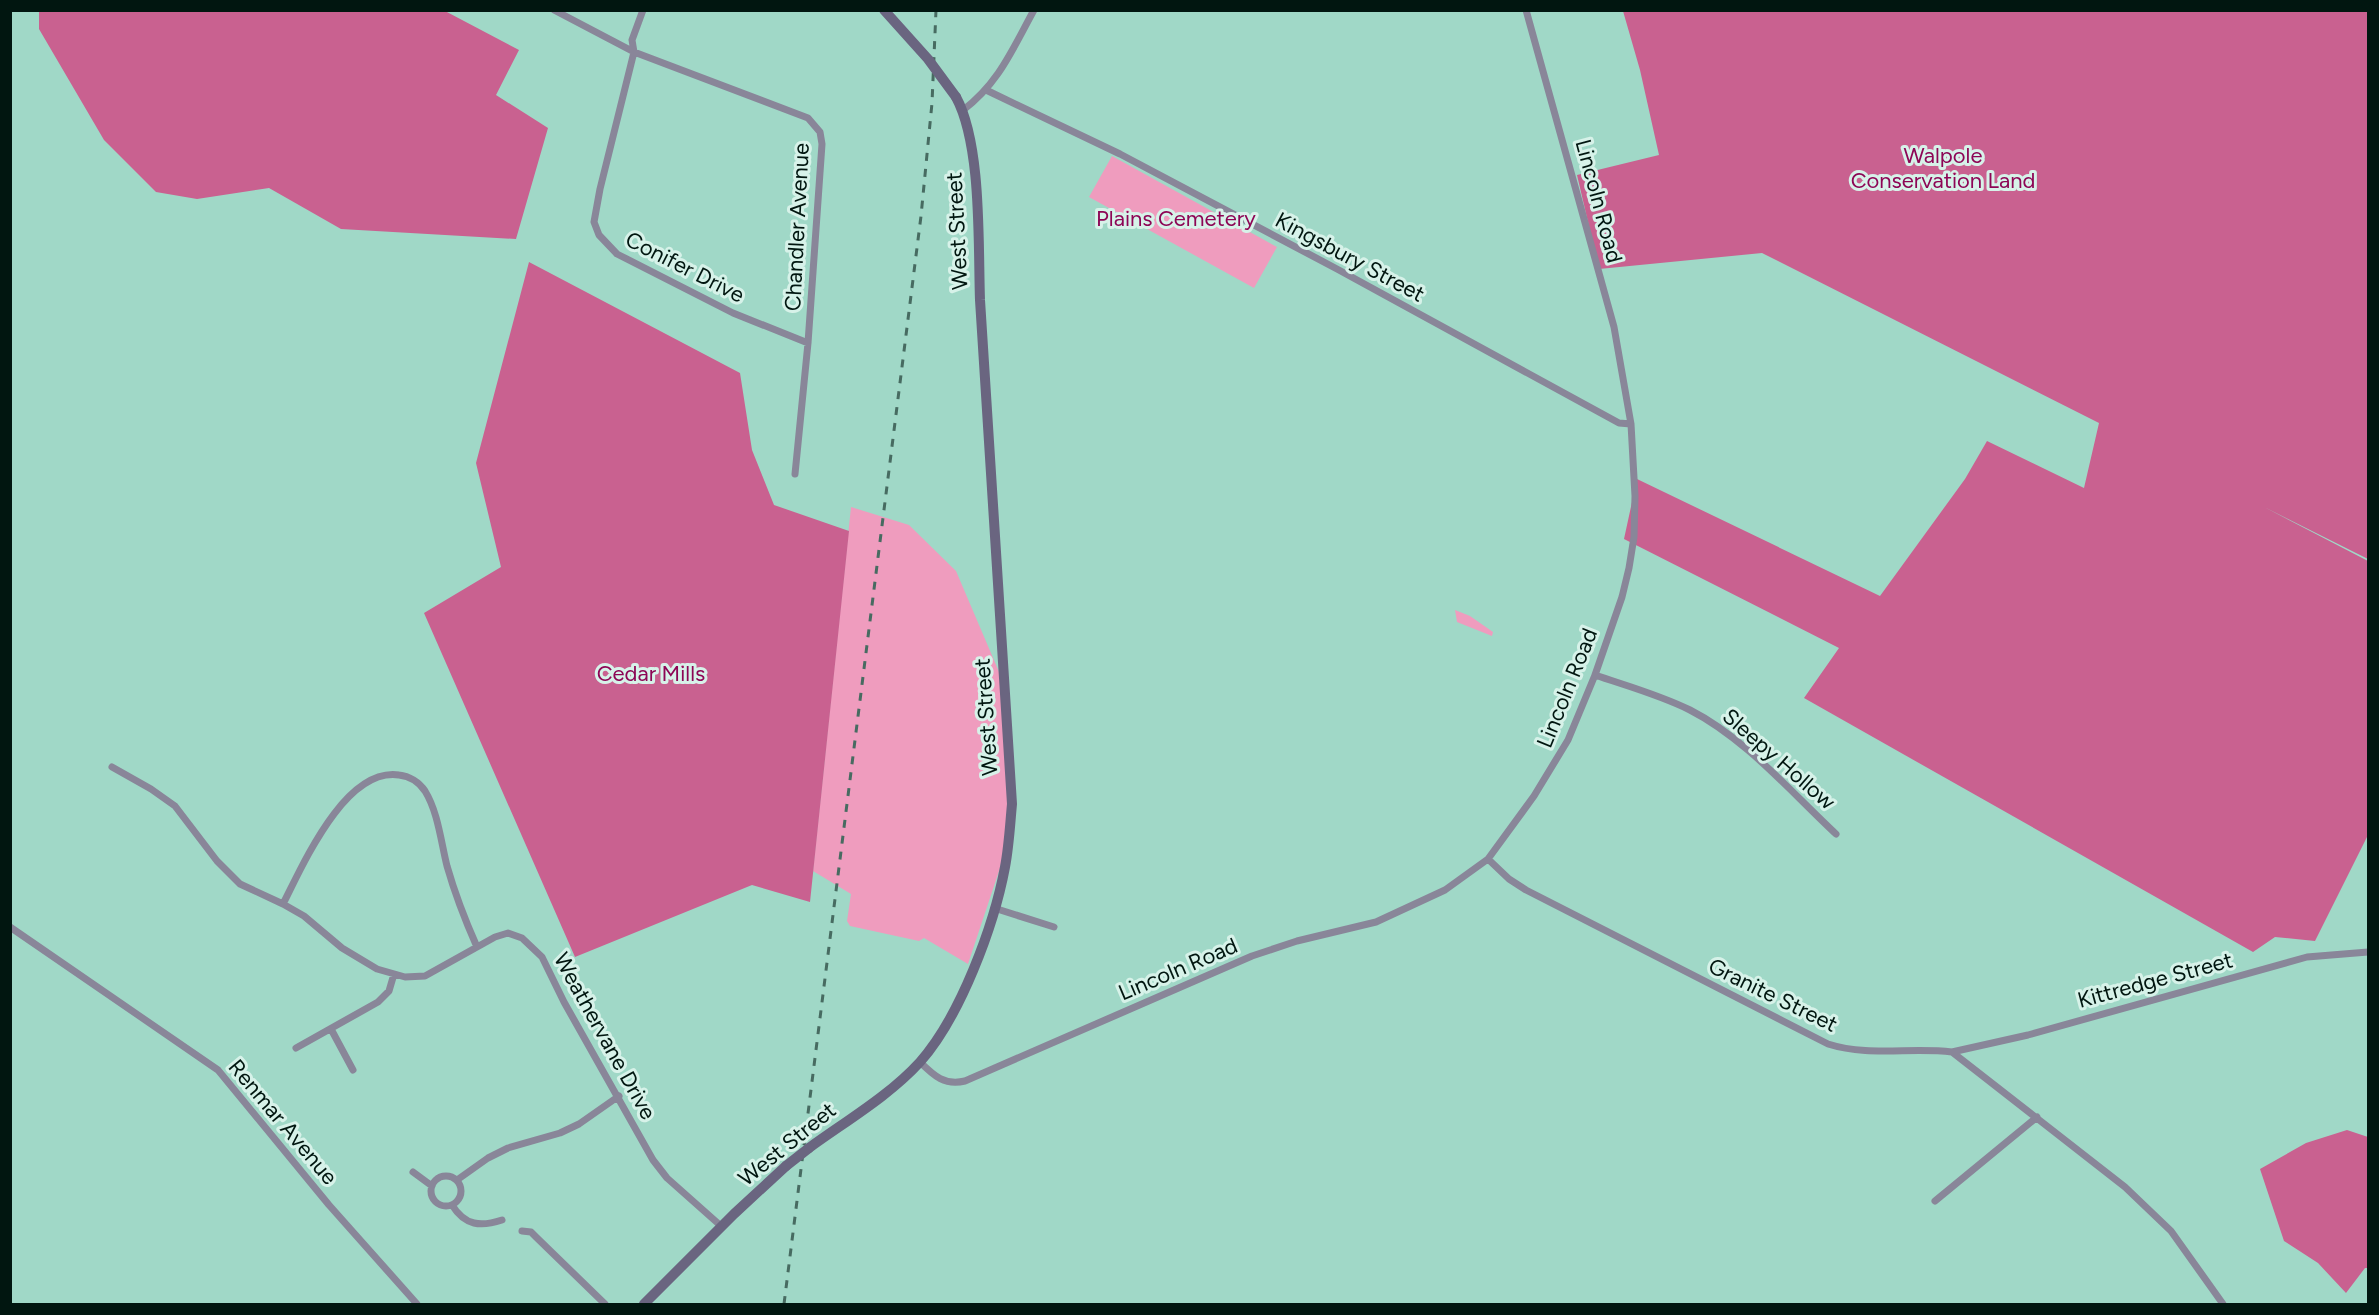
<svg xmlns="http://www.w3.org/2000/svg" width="2379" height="1315" viewBox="0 0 2379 1315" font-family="Figtree,sans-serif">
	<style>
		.green { fill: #ef9cbe }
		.forest { fill: #c96190 }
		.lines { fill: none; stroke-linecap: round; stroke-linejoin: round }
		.minor { stroke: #898699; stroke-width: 7 }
		.secondary { stroke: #6a6580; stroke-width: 10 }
		.rail { stroke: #476b61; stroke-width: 3; stroke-dasharray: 8 8; stroke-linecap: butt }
		.secondary-bridge { stroke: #6a6580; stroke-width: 10 }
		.labels { text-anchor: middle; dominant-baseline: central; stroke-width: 6; stroke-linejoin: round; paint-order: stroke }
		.park-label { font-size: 22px; fill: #8d0555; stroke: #d7f2e9 }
		.street-label { font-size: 22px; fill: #011610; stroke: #d7f2e9 }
	</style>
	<rect width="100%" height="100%" fill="#a0d8c7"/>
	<path class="green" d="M1112 156 1277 247 1254 288 1089 197Z
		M851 507 909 525 956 571 1008 693 1013 808 1000 868 968 964 924 938 919 941 850 926 847 921 851 894 813 871Z
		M1455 610 1470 616 1493 632 1492 636 1457 622Z"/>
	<path class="forest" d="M39 11H445L519 50 496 95 548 128 516 239 341 229 269 188 197 199 156 192 104 140 39 29Z
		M1623 11H2368V559L2264 507 2368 561V835L2315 941 2275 937 2253 952 1804 698 1839 648 1624 539 1637 479 1880 596 1965 479 1987 441 2084 488 2099 423 1762 253 1599 269 1577 175 1659 155 1640 70Z
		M529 262 740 373 752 450 774 505 849 531 810 902 752 885 575 957 424 613 501 567 476 463Z
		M2347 1130 2368 1137V1268H2365L2346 1293 2318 1263 2284 1241 2260 1169 2306 1143Z"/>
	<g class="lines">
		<path class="minor" d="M554 10 634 52 808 118 820 132 822 144 808 343 795 474
			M643 10 632 40 634 52 600 189 594 222 599 235 617 254 733 313 808 343
			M986 90 1120 154 1337 269 1619 423 1631 424
			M962 111C999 83 1012 50 1034 10
			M1595 675C1627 686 1660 695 1690 710 1745 738 1791 792 1836 834
			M112 767 151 789 175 806 217 861 240 884 283 904 304 916 342 948 377 969 405 977 425 976 495 937 508 933 522 938 542 957 564 1002 653 1160 667 1178 721 1226
			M1488 859 1509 879 1526 890 1828 1044C1869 1057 1910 1047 1952 1052L2125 1187 2171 1231 2223 1304
			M283 904C303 865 345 767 399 775 409 776 419 782 425 791 438 812 441 842 447 866 455 894 465 920 477 947
			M994 908 1054 927
			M10 927 218 1070 329 1205 417 1304
			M331 1029 353 1070
			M296 1048 378 1002 389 991 394 974
			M1952 1052 2028 1035 2307 957 2368 952
			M920 1062C934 1076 945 1086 965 1081L1252 956 1297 941 1376 922 1445 890 1488 859 1534 796 1568 740 1595 675 1622 597 1629 568 1634 537 1635 496 1631 424 1614 327 1526 10
			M413 1172 432 1186
			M431 1191a15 15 0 1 1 30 0a15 15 0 1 1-30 0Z
			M457 1180 488 1158 508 1148 560 1133 579 1124 619 1096
			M1935 1201 2037 1117
			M452 1205C465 1226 481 1227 502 1220
			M522 1231 531 1232 536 1237 605 1304"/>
		<path class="secondary" d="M809 1148C846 1121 889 1096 920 1062 960 1017 994 926 1005 867 1009 846 1010 825 1012 804L980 300C978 244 982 145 956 97
			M644 1304 734 1214 786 1166"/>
		<path class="rail" d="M784 1304 921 216 932 103 936 10"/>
		<path class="secondary-bridge" d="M884 10 928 59 956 97
			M786 1166 809 1148"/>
	</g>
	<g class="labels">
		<g class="park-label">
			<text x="1943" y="155">Walpole<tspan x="1943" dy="25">Conservation Land</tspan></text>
			<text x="1176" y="218">Plains Cemetery</text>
			<text x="651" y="673">Cedar Mills</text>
		</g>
		<g class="street-label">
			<text transform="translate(1599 201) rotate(75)">Lincoln Road</text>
			<text transform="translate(797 227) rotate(-87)">Chandler Avenue</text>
			<text transform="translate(957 231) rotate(-93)">West Street</text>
			<text transform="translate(1350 257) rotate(28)">Kingsbury Street</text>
			<text transform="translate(685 267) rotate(27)">Conifer Drive</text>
			<text transform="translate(1567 688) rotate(-68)">Lincoln Road</text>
			<text transform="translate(986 717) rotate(-94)">West Street</text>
			<text transform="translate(1779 759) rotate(41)">Sleepy Hollow</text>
			<text transform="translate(1178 969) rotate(-23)">Lincoln Road</text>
			<text transform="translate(2155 980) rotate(-15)">Kittredge Street</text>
			<text transform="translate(1773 995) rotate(26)">Granite Street</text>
			<text transform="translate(605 1036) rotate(61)">Weathervane Drive</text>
			<text transform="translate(283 1122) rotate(50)">Renmar Avenue</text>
			<text transform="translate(787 1144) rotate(-39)">West Street</text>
		</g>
	</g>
	<rect width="2379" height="1315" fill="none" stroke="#011610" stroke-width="24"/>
</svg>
